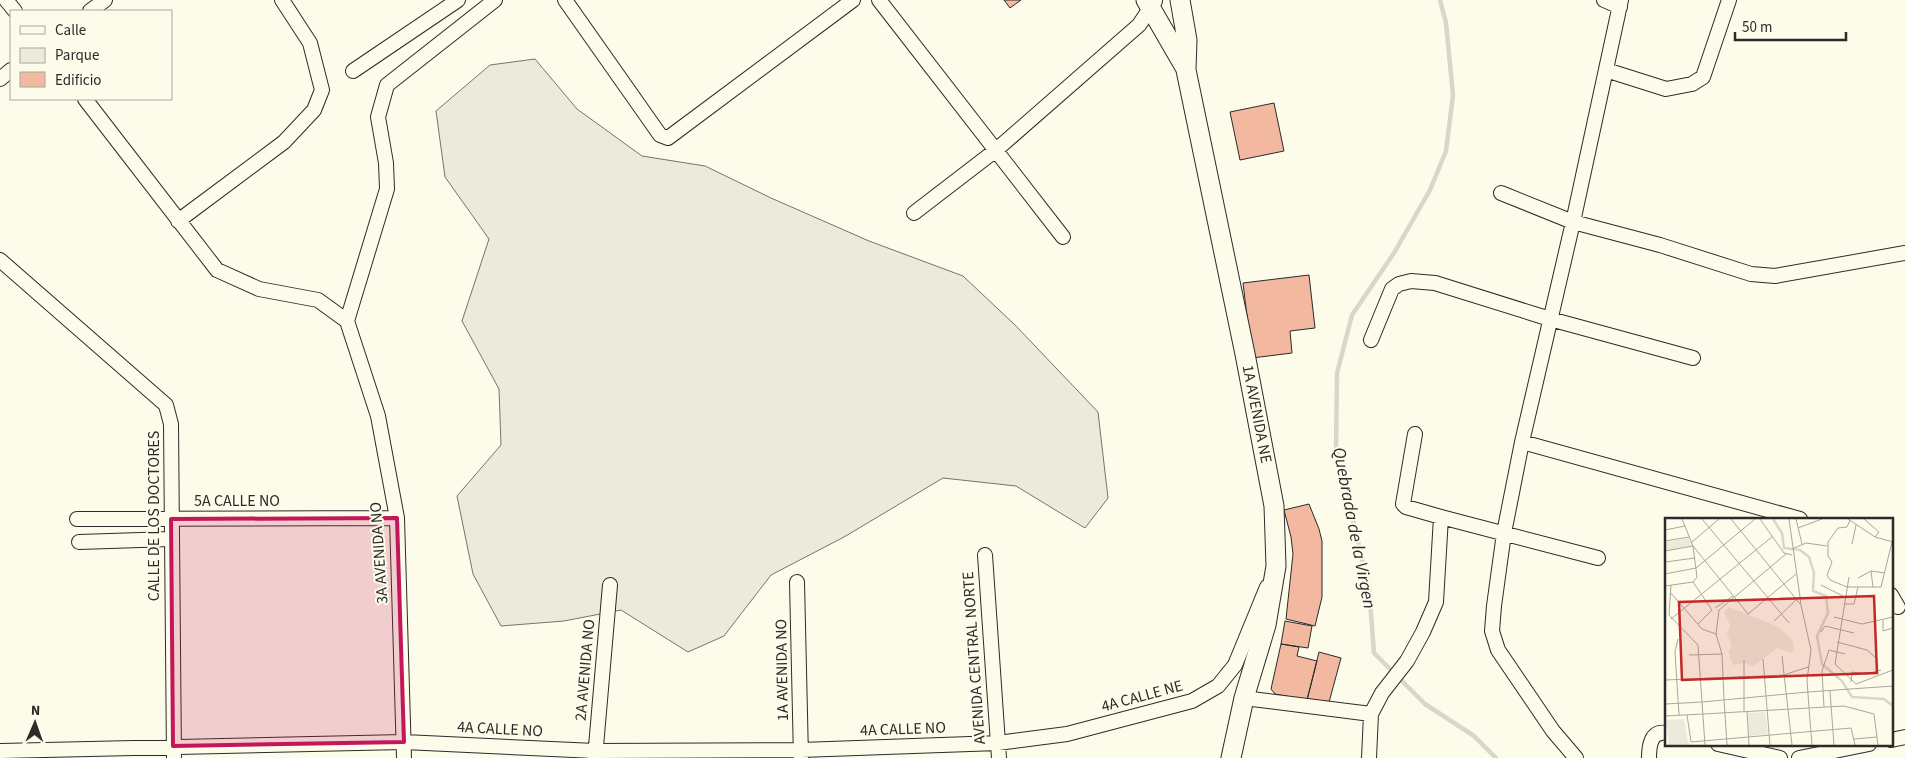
<svg xmlns="http://www.w3.org/2000/svg" width="1905" height="758" viewBox="0 0 1905 758" font-family="'Source Sans 3',sans-serif">
	<style>
		.green { fill: #ecebdb; stroke: #74746e }
		.lines { fill: none; stroke-linecap: round; stroke-linejoin: round }
		.stream { stroke: #d8d7c9; stroke-width: 4.5 }
		.building { fill: #f2b8a0; stroke: #2b2b2b }
		.street-casing { stroke: #2b2b2b; stroke-width: 16 }
		.secondary-casing { stroke: #2b2b2b; stroke-width: 21 }
		.street { stroke: #fdfbea; stroke-width: 14 }
		.secondary { stroke: #fdfbea; stroke-width: 19 }
		.marked { fill: #c2185b; fill-opacity: 0.2; stroke: #c2185b; stroke-width: 4; stroke-linejoin: round }
		.labels { text-anchor: middle; dominant-baseline: central; stroke-width: 4; stroke-linejoin: round; paint-order: stroke }
		.street-label { font-size: 16px; fill: #2b2b2b; stroke: #fdfbea }
		.water-label { font-size: 18px; font-style: italic; fill: #2b2b2b; stroke: #fdfbea }
		.inset-river { fill: none; stroke: #d8d7c9; stroke-width: 2.5 }
		.inset-road { fill: none; stroke: #a9a89e; stroke-width: 1 }
		.view { fill: #c62828; fill-opacity: 0.15; stroke: #c62828; stroke-width: 2.5 }
		.inset-edge { fill: none; stroke: #2b2b2b; stroke-width: 2.5 }
	</style>
	<rect width="100%" height="100%" fill="#fdfbea"/>
	<path class="green" d="M535 59 577 109 642 156 705 166 771 198 869 241 963 276 1015 325 1098 412 1108 498 1085 528 1016 486 943 478 844 537 771 575 724 636 688 652 621 610 564 621 501 626 473 574 457 496 501 445 499 389 462 321 489 239 445 177 436 111 490 65Z"/>
	<g class="lines">
		<path class="stream" d="M1440 0 1446 23 1453 95 1446 151 1430 190 1394 253 1352 315 1337 373 1336 449 1369 588 1374 653 1425 704 1474 736 1496 758"/>
	</g>
	<path class="building" d="M1004 0H1021L1010 8Z
		M1274 103 1284 151 1240 160 1230 112Z
		M1309 275 1315 328 1290 331 1292 353 1252 358 1243 283Z
		M1309 504 1319 529 1322 541V597L1315 626 1286 619 1293 554 1291 537 1284 510Z
		M1285 621 1312 626 1308 648 1281 644Z
		M1281 644 1299 647 1297 656 1317 661 1307 700 1275 694 1271 689Z
		M1319 652 1341 658 1328 706 1307 700Z"/>
	<g class="lines">
		<defs>
			<path id="street" d="M6 0 15 11
				M565 0 660 135 668 138 853 0
				M879 0 1063 237
				M1604 0 1620 7
				M90 11 105 0
				M1606 70 1666 89 1692 84 1703 77 1729 0
				M353 71 458 0
				M0 79 11 70
				M85 99 217 270 259 289 318 300 347 321
				M1501 193 1573 222 1660 245 1751 274 1775 276 1905 253
				M914 213 996 150 1139 25 1155 1
				M178 221 284 142 314 110 322 90 310 43 282 0
				M0 260 166 405 171 424 174 758
				M347 321 378 416 397 518 404 758
				M347 321 387 189 386 163 378 117 387 85 495 0
				M1371 340 1392 289 1399 284 1411 281 1435 283 1550 319 1693 358
				M1415 434 1403 504 1406 507 1441 517
				M1522 442 1800 519
				M77 519 397 518
				M79 542 171 539
				M985 555 999 758
				M797 582 801 758
				M1891 595 1898 607
				M1244 698 1371 714
				M1891 740 1905 737
				M1718 744 1780 758
				M0 751 404 742 595 751 801 750 998 743 1067 734 1192 701 1218 686 1235 665 1267 587
				M595 758 610 585
				M1369 758 1371 714 1382 693 1407 661 1423 632 1436 602 1441 517 1598 558
				M1576 758 1553 731 1498 650 1492 631 1494 606 1504 533 1522 442 1573 222 1621 0
				M1649 758C1649 746 1651 730 1666 733
				M1799 758 1869 744"/>
			<path id="secondary" d="M1146 0 1186 69
				M1180 0 1187 40 1186 70 1245 354 1274 506 1276 566 1266 625 1244 698 1231 758"/>
		</defs>
		<use href="#street" class="street-casing"/>
		<use href="#secondary" class="secondary-casing"/>
		<use href="#street" class="street"/>
		<use href="#secondary" class="secondary"/>
	</g>
	<path class="marked" d="M397 518 404 742 173 746 171 519Z"/>
	<g class="labels">
		<g class="street-label">
			<text transform="translate(1257 414) rotate(79)">1A AVENIDA NE</text>
			<text x="237" y="501">5A CALLE NO</text>
			<text transform="translate(154 516) rotate(-90)">CALLE DE LOS DOCTORES</text>
			<text transform="translate(379 553) rotate(-94)">3A AVENIDA NO</text>
			<text transform="translate(974 658) rotate(-94)">AVENIDA CENTRAL NORTE</text>
			<text transform="translate(585 670) rotate(-85)">2A AVENIDA NO</text>
			<text transform="translate(782 670) rotate(-91)">1A AVENIDA NO</text>
			<text transform="translate(1142 696) rotate(-15)">4A CALLE NE</text>
			<text transform="translate(500 729) rotate(3)">4A CALLE NO</text>
			<text transform="translate(903 729) rotate(-2)">4A CALLE NO</text>
		</g>
		<g class="water-label">
			<text transform="translate(1354 528) rotate(79)">Quebrada de la Virgen</text>
		</g>
	</g>
	<g transform="translate(1665 518)">
		<rect width="228" height="228" fill="#fdfbea"/>
		<path d="M24 20 27 28 0 33V24ZM64 89 114 109 128 123 129 132 127 135 112 130 87 149 80 145 68 147 63 134 67 128 62 116 65 107 59 94ZM100 194 103 216 84 218 83 195ZM19 201 23 224 26 227H4L1 202Z" fill="#ecebdb"/>
		<path class="inset-river" d="M108 1 117 15 119 30 135 32 144 39 149 55 148 73 161 78 163 95 152 118 157 146 177 163 187 179 219 181 228 188"/>
		<path class="inset-road" d="M17 1 28 28 32 59 28 64M37 1 124 105M95 1 119 35 127 37M124 1 136 86M131 1 137 26M183 1 210 19 228 24M199 1 214 14 210 19M185 2 182 9 173 10 163 24V38L167 44 162 57 165 62 182 69H216L227 24M133 10 157 1M0 12 20 8M0 23 24 19M27 24 54 1M187 26 191 7M127 31 141 25 162 28M0 33 28 28 83 96 131 56M0 44 30 40M206 53 208 69M0 56 31 50 90 1M184 59 170 146 191 166 228 152M193 60 206 53 220 55M28 64 47 92 33 106M156 67 180 79M0 68 28 64M5 74 37 111 51 116M179 86H189L193 69M50 90 68 78M169 99 197 106 228 99M6 101 108 18M218 102V113L228 110M109 103 131 82M156 114 160 108 189 115M51 116 54 92 121 36M51 116 57 136 59 181M13 121 10 134 14 197M172 124 202 132 211 140M24 137 57 136M117 138 127 227M98 141 105 227M0 162 119 157 143 149M186 164 187 154 201 156 216 152M165 173 169 227M143 174 228 168M59 181 62 227M0 186 37 184 33 127 4 97 6 67M159 189 157 153 164 132 180 136M79 193V142M82 194 84 227M38 196 144 190 142 162 146 132 136 87 66 1M22 197 26 224 186 210 190 227M0 198 38 196M189 221 212 219M40 227 37 184 143 174M147 227 144 190 179 188 209 196 213 227"/>
		<path class="view" d="M209 78 212 155 17 162 14 84Z"/>
		<rect width="228" height="228" class="inset-edge"/>
	</g>
	<rect x="10" y="10" width="162" height="90" fill="#fdfbea" stroke="#a9a89e"/>
	<rect x="20" y="26" width="25" height="8" fill="#fdfbea" stroke="#a9a89e"/>
	<text x="55" y="35" font-size="15" fill="#2b2b2b">Calle</text>
	<rect x="20" y="48" width="25" height="15" fill="#ecebdb" stroke="#a9a89e"/>
	<text x="55" y="60" font-size="15" fill="#2b2b2b">Parque</text>
	<rect x="20" y="72" width="25" height="15" fill="#f2b8a0" stroke="#a9a89e"/>
	<text x="55" y="85" font-size="15" fill="#2b2b2b">Edificio</text>
	<g transform="translate(35 723) rotate(2)" stroke="#fdfbea" stroke-width="4" paint-order="stroke">
	<path d="M0-4L9 19L0 12L-9 19Z" fill="#2b2b2b"/>
	<text y="-8" font-size="14" font-weight="bold" text-anchor="middle" fill="#2b2b2b">N</text>
	</g>
	<path d="M1735 32v8h111v-8" fill="none" stroke="#2b2b2b" stroke-width="2.5"/>
	<text x="1742" y="32" font-size="15" fill="#2b2b2b" stroke="#fdfbea" stroke-width="4" paint-order="stroke">50 m</text>
</svg>
